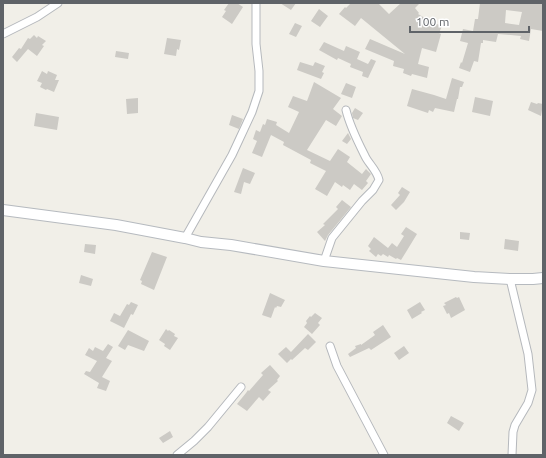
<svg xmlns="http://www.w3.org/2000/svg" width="546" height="458" viewBox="0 0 546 458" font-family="Ubuntu,sans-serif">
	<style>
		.building { fill: #cccac5; fill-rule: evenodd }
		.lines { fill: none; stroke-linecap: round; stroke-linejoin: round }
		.street-casing { stroke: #b5b8bc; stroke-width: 9 }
		.secondary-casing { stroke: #b6babf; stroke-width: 12 }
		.street { stroke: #fff; stroke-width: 7 }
		.secondary { stroke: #fff; stroke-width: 10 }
	</style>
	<rect width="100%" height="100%" fill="#f1efe8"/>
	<path class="building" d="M229 3H237L243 7 232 24 222 17 226 11 224 10Z
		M280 3H296L291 10Z
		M351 3H378L389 14 401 3H420L415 8 419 13 418 14 432 22 442 26 439 33 441 34 436 52 422 48 418 64 429 67 427 78 412 74 411 76 403 73 404 69 393 66 394 61 365 49 370 39 405 54 361 18 355 26 339 14 345 7 346 8Z
		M480 3H502L516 4V3H543V31L531 29 529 41 520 39 521 36 498 34 496 42 483 40V43H481L478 62 474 61 470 72 459 68 461 62 462 63 468 43 460 41 463 29 473 31 475 19H478ZM506 10 522 12 519 25 505 23Z
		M319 9 328 16 320 27 311 21Z
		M295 23 302 26 296 37 289 34Z
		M34 35 37 38 38 36 46 41 42 45 44 46 37 56 28 49 17 62 12 57 19 48 21 49 28 38 30 39Z
		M167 38 181 40 179 50 177 49 176 56 164 54Z
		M324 42 344 51 346 46 360 52 357 59 368 64 371 59 376 61 368 78 362 76 363 72 350 67 351 64 338 58 337 60 319 50Z
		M116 51 129 53 128 59 115 57Z
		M300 62 313 66 315 62 325 66 322 72 324 73 321 79 297 70Z
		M42 71 47 74 48 71 57 75 55 80H59L54 92 47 89 46 90 40 87 42 83 37 81Z
		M452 78 464 82 462 87H460L458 99H457L454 112 435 108 433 112 429 110 428 113 407 106 412 89 434 95 446 99Z
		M314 82 341 98 333 109 342 116 336 126 326 120 307 150 330 161 338 149 350 157 347 162 362 174 366 169 371 174 366 181 368 183 362 190 354 184 350 190 343 185 342 187 335 182 327 196 315 189 326 171 310 163 311 160 283 145 284 142 271 135 262 157 252 153 257 141 253 139 256 130 260 132 263 124 265 125 267 119 277 122 276 125 289 133 299 112 288 107 293 96 307 101Z
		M346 83 356 87 352 98 341 94Z
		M475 97 493 101 490 116 472 112Z
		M138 98V113L127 114 126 99Z
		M531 102 537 104 538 103 543 104 541 116 528 110Z
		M355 108 363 113 358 120 353 118 352 113Z
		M36 113 59 117 57 130 34 126Z
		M232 115 243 119 239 129 229 125Z
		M348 133 351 139 347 144 342 141Z
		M243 168 255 173 250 184 244 182 241 194 234 192Z
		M402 187 410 192 404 202 396 210 391 205 400 195 398 193Z
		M342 200 351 207 328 235 325 241 317 232 325 225 323 224 338 209 336 207Z
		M406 227 417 234 406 252 401 260 397 258 396 259 389 255 388 257 383 254 381 256 378 254 376 257 369 251 371 249 368 246 374 237 388 248 392 243 397 247 404 236 401 234Z
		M460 232 470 233 469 240 460 239Z
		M505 239 519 241 518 251 504 249Z
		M85 244 96 245 95 254 84 252Z
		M152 252 167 257 154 290 141 284 142 281 140 280Z
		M81 275 93 279 91 286 79 283Z
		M270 293 285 300 281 307 277 306 276 308 275 307 271 318 262 315Z
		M456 297 457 298 459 297 465 310 451 318 449 313 447 314 443 306 446 305 444 303Z
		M131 302 138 305 133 315 131 314 124 328 110 321 114 313 120 316 127 304 129 305Z
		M420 302 425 310 421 312 422 313 412 319 407 310Z
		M315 313 322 318 318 323 320 325 312 334 304 327 307 323 306 321 310 316 311 317Z
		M383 325 391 337 371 350 369 348 350 357 348 354 356 348 355 346 361 344V345L375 335 373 332Z
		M166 329 168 331 169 330 175 334 174 336 178 338 170 350 164 346 165 344 159 340Z
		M128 330 149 341 144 351 128 345 125 350 118 346Z
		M308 334 316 342 308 350 305 348 292 360 291 359 287 363 278 354 286 347 291 352Z
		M108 344 113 347 106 358 112 361 102 377 110 381 106 391 97 388 99 383 84 374 86 371 90 372 97 361 85 355 89 348 93 351 95 347 103 351Z
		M404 346 409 353 399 360 394 353Z
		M270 365 280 376 277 380 278 381 268 390 271 392 263 401 259 397 247 411 237 404 246 393 248 390 249 391 263 375 261 373Z
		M451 416 464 423 459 431 447 423Z
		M170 431 173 437 163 443 159 438Z"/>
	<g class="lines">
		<defs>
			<path id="street" d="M3 34 37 17 58 3
				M185 238 232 155 252 112 259 91V71L256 44V3
				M324 261 332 238 362 201 373 190 379 180C377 171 370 165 366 158 358 142 350 127 346 110
				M510 279 528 354 532 390 528 403 515 425 513 432 512 455
				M330 346 337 366 384 455
				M177 455 194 441 208 427 241 387"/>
			<path id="secondary" d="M3 210 116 225 185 238 201 242 231 245 324 261 474 277 510 279H533L543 278"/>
		</defs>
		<use href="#street" class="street-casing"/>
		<use href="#secondary" class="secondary-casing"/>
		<use href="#street" class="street"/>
		<use href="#secondary" class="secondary"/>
	</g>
	<rect width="546" height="458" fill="none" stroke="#5f6368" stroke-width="8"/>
	<path d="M410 26v6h119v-6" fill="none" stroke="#5f6368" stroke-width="2"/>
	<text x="416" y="26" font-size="12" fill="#5f6368" stroke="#ffffff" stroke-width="3" paint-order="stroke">100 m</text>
</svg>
